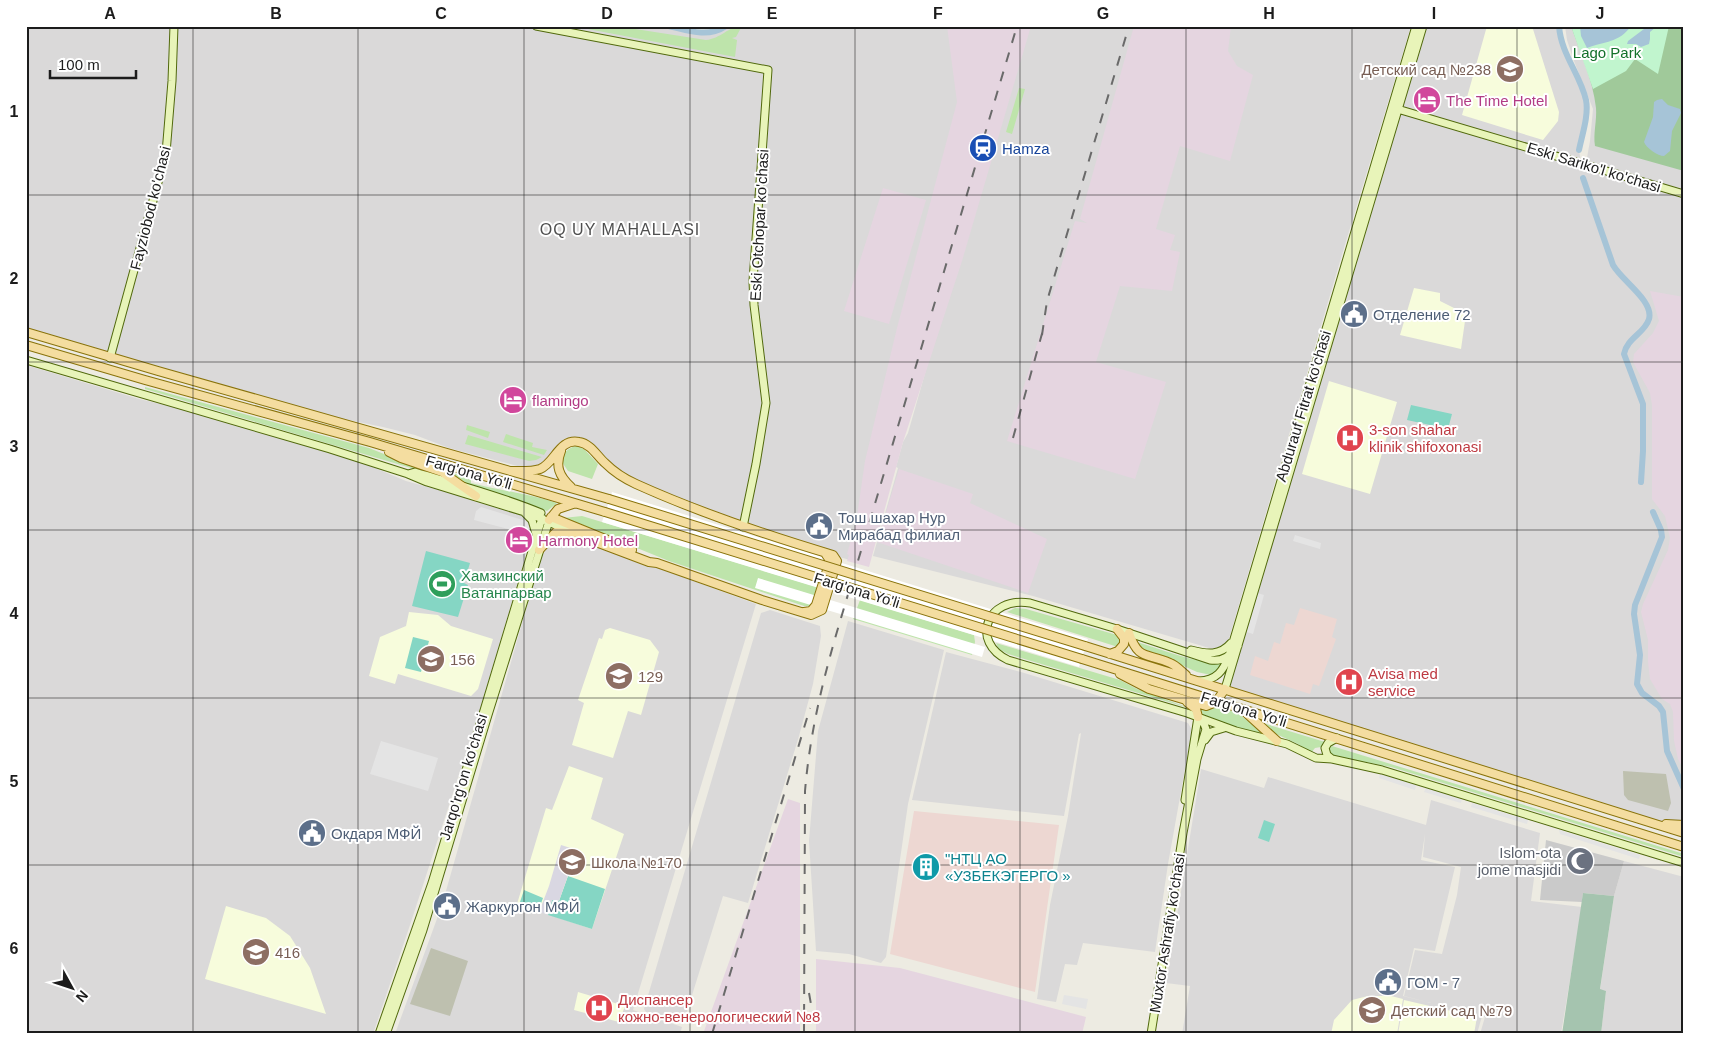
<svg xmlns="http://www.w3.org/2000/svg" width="1710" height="1060" viewBox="0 0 1710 1060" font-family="Helvetica,sans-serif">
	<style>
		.residential { fill: #dad9d9; fill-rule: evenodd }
		.commercial { fill: #edd7d2 }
		.industrial { fill: #e5d5e0 }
		.education { fill: #f7fcdc }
		.religious { fill: #cacaca }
		.construction { fill: #bec0af }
		.grass { fill: #bee4ab }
		.forest { fill: #a0c99a }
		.cemetery { fill: #a5c4af }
		.park { fill: #c1f5ce }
		.pitch { fill: #85d6c4 }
		.parking { fill: #e4e4e4 }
		.plaza { fill: #d9d7e2 }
		.water { fill: #a6c4d7 }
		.pier { fill: #fff }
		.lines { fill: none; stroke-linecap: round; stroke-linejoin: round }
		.canal { stroke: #a6c4d7; stroke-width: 6 }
		.secondary-casing { stroke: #51690d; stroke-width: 9 }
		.primary-casing { stroke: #89730b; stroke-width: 10 }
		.secondary { stroke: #e8f4b9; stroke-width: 7 }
		.primary { stroke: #f4dda0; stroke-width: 8 }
		.rail { stroke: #6a6a6a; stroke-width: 2; stroke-dasharray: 10 10; stroke-linecap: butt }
		.primary-bridge-casing { stroke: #89730b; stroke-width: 10; stroke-linecap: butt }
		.primary-bridge { stroke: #f4dda0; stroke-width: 8 }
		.grid { fill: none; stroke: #1c1c1c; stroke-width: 1; stroke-opacity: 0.55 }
		.labels { text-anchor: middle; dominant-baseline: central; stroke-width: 4; stroke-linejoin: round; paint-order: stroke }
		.park-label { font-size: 15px; fill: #13712a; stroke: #fff }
		.education-label { font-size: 15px; fill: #785e54; stroke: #fff; text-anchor: start }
		.hotel-label { font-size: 15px; fill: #b23c85; stroke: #fff; text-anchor: start }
		.transit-label { font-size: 15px; fill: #164399; stroke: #fff; text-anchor: start }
		.street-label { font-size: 15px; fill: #1c1c1c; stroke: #fff }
		.service-label { font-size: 15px; fill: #4e5e75; stroke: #fff; text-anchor: start }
		.health-label { font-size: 15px; fill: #be3a42; stroke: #fff; text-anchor: start }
		.leisure-label { font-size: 15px; fill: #27864d; stroke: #fff; text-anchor: start }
		.worship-label { font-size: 15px; fill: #5b616d; stroke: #fff; text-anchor: end }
		.culture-label { font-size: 15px; fill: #0d838f; stroke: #fff; text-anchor: start }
		.neighbourhood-label { font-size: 16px; letter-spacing: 1px; fill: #4f4f4f; stroke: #fff }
		.neatline { fill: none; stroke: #1c1c1c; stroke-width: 2 }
		.grid-label { font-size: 16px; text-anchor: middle; font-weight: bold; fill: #1c1c1c }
	</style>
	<rect width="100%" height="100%" fill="#edebe2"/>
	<path class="residential" d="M26 26H669L705 33 717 31 726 26H1010L850 560 825 553 636 484 591 448 570 442 548 464 533 470 449 448 415 435 383 427 285 407 26 332Z
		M1024 26H1411L1341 258 1228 642 1216 650 1033 596 873 556 898 468 896 467 903 442 908 433Z
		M1423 26H1559L1565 52 1586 100V112L1579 150 1581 162 1586 163 1590 141 1593 109 1574 61 1567 40 1565 26H1684V189L1597 167 1684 196V823H1652L1225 689Z
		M26 365 139 399 252 425 330 449 406 481 460 496 479 503 525 516 528 519 532 531 524 561 479 713 410 925 373 1034H26Z
		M569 535 756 604 633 1010 682 1027 680 1034H395L442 905 540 560 545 549 554 536Z
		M770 610 820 626 821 636 813 684 799 736 748 903 723 896 683 1024 646 1012 644 1009 761 613Z
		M848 621 944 650 908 804 886 957 881 963 849 954 816 951 809 841 818 731Z
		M946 652 1021 672 1188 723 1192 730 1168 864 1155 952 1083 943 1077 965 1065 964 1056 1002 1037 999 1050 905 1068 816 1081 733 1079 734 1064 816 912 800Z
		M1201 769 1264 788 1268 777 1426 825 1431 800 1540 833 1531 901 1582 907 1561 1034H1480L1485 1017 1482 1016 1477 1034H1182L1190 986 1166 983ZM1425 834 1423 857 1461 867 1457 895 1442 954 1415 950 1404 996 1431 1003 1403 996 1414 948 1435 951 1455 867 1421 860Z
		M1624 861 1684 877V1034H1601L1606 991 1600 990 1614 896Z"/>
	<path class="commercial" d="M1300 608 1337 619 1332 637 1336 639 1319 686 1313 684 1310 694 1250 675 1255 656 1268 661 1274 642 1280 644 1286 623 1294 625Z
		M914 811 1059 825 1035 992 890 954Z"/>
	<path class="industrial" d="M947 26H1031L962 261 903 442 869 567 847 561 849 555 847 554 856 523 865 461 897 328 957 102Z
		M1134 26H1231L1228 51 1237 66 1253 75 1230 161 1180 146 1156 229 1175 235 1170 250 1180 252 1172 291 1120 286 1096 362 1166 382 1135 479 1007 441 1075 221 1087 223 1080 219Z
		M883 188 926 200 889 324 844 311Z
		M1650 291 1684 297V770L1678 759 1674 741 1673 712 1670 704 1662 699 1650 679 1648 662V640L1641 612 1643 604 1668 550 1670 538 1665 516 1652 499V405L1650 393 1633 362 1634 354 1653 333 1659 321Z
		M899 469 973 494 970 503 1047 539 1028 593 877 542Z
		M788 799 800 803V1034H703Z
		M816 959 900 968 1086 1017 1082 1034H816Z"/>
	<path class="education" d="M1487 26H1532L1559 112 1558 121 1543 140 1462 115Z
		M1414 288 1440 293V301L1466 314 1461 349 1400 335Z
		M1329 381 1397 402 1370 494 1302 474Z
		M409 612 438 615 451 626 493 639 478 689 471 696 398 674 395 684 369 676 380 637 406 626Z
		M610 628 650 640 659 652 641 715 628 711 613 758 572 745 584 703 578 700 599 638 602 639 605 630Z
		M569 766 603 778 591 819 624 834 592 929 517 904 546 808 552 810Z
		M226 906 266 918 290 936 310 968 326 1014 205 979Z
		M578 992 625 1006 619 1022 574 1010Z
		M1368 996H1391L1403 999 1397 1034H1331L1334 1020 1352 1000Z
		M1404 1000 1477 1017 1474 1034H1398Z"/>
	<path class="religious" d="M1546 840 1624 861 1614 896 1583 893 1582 902 1540 900Z"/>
	<path class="construction" d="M1623 771 1666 774 1671 803 1668 811 1628 800 1624 795Z
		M431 948 468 961 450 1016 410 1004Z"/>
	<path class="grass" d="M572 26H616L706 40C720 39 729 26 742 26L736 37 732 38 737 40 735 57Z
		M1019 88 1025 89 1012 134 1006 132Z
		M145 387 369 448 404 462 436 472 448 479 145 389Z
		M467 425 490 432 488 438 466 430Z
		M506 434 533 443 532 447 547 450 544 455 503 442Z
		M468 435 542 457 536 460 529 461 465 444Z
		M577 446 584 449 598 464 592 479 568 471 562 462C563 453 568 447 577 446Z
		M438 467 471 480V483C498 490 529 494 557 503L547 511 472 486 459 480Z
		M582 516 817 587 810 606H804L669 561 563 518Z
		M860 600 974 635 975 642 972 655 853 619Z
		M1015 608 1026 609 1117 635 1122 640 1118 647 1007 612Z
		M1137 642C1165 650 1193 663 1222 663L1218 670 1211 675 1197 672 1166 658 1156 657 1141 649Z
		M996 643 1120 680 1137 689 1192 709 1008 654 999 649Z
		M1219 707 1236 712 1266 735 1205 718 1199 708 1209 709Z
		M1263 723 1325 742 1321 747 1315 748 1311 753 1298 744 1276 734Z
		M1332 746 1684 854V857L1391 767 1329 755 1328 749Z"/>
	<path class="forest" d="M1571 26H1684V171L1595 146C1593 133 1597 121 1596 108 1593 80 1580 52 1571 26Z"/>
	<path class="cemetery" d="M1583 893 1614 896 1600 989 1606 991 1601 1034H1562Z"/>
	<path class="park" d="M1571 26H1669L1658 74 1635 59 1626 71 1593 89Z"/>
	<path class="pitch" d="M1411 405 1452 414 1448 429 1407 420Z
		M426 551 470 563 464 583 468 585 458 617 412 606Z
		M413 637 429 641 421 672 405 668Z
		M1264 820 1275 824 1269 842 1258 838Z
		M568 876 605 889 592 929 548 915 552 899 559 901Z
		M524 890 543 898 539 909 520 902Z"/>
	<path class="parking" d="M481 507 526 521 529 526V532L513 527 512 530 474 520 476 511Z
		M1295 535 1321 543 1320 549 1293 541Z
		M1254 592 1264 595 1253 634 1243 631Z
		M381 741 438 758 428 791 370 774Z
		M1380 774 1416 785 1415 790 1379 778Z
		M1426 788 1462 799 1461 803 1424 792Z
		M1472 803 1528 820 1527 824 1471 807Z
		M1559 830 1640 855 1639 859 1560 834Z
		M1064 995 1088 999 1086 1009 1062 1004Z"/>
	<path class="plaza" d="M561 845 577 850 559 901 552 900 548 915 539 912 549 886Z"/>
	<path class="water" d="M1580 26H1631C1619 43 1605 41 1587 48L1581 36Z
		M1648 26H1657L1650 32V39L1649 44 1641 47 1636 44H1627L1628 41Z
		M1662 99 1668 105 1680 109 1681 113 1672 131 1670 151 1664 156C1658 156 1646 148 1644 142L1653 117 1654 102 1657 100Z"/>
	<path class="pier" d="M612 492 1088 639 1079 667 602 522Z
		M758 578 985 647 982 657 755 588Z"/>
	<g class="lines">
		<path class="canal" d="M669 26C689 31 708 38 726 26
			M1559 26C1561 54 1580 74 1586 100 1589 115 1582 135 1579 150
			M1583 178 1613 265C1622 281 1654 301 1649 319 1645 333 1627 338 1624 354L1643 404V451L1641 482
			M1653 512 1661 530 1662 537 1635 605 1634 614 1640 655 1637 684 1642 693 1659 706 1663 712 1667 751 1684 789"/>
		<defs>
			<path id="secondary" d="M536 26 768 70 753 281 754 305 766 403 756 464 743 527
				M1394 108 1684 194
				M110 358 166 153 172 81 174 26
				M26 360 330 449 408 474 427 482 531 514 571 532
				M408 474 415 472C458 485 501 496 541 513
				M525 513 532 520 536 534
				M1238 646C1230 655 1224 662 1210 660L1117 629 1030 603C986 596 970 642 1008 660L1187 713 1236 731 1287 744 1316 758 1332 759 1382 770 1684 863
				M1191 650C1207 654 1220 656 1231 643
				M1199 681C1217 680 1223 671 1229 656L1416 26
				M1225 689 1423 26
				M1205 740 1211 732 1224 728
				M1332 759 1327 755 1325 748 1328 743 1337 738
				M1185 800 1198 717
				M379 1034 432 883 542 518
				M386 1034 423 930 488 715 549 521
				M1151 1034 1183 833 1197 759 1206 729 1204 724 1200 719"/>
			<path id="primary" d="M26 332 158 371 609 499
				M26 345 145 380 370 442 605 512
				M561 451C555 466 559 476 571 487
				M389 452 401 458 442 472 476 496
				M510 471C519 471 531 472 540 469 555 463 559 438 579 442 591 444 597 456 605 463 614 472 625 479 636 484 700 513 766 535 833 555L837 561 822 610 811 615 762 600 657 563 649 562 572 533 556 532 539 550
				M551 517 632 550
				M549 520 558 509 573 504
				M804 612 811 611 816 605 829 564V559L825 553
				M1129 633C1139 662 1147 652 1170 663 1176 665 1181 671 1186 675
				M1085 646 1684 833
				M1110 654 1118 651 1124 644V638L1117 629
				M1082 659 1684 847
				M1120 674 1149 689 1206 706 1216 702 1225 689
				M1187 702 1196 709 1198 717
				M1243 710 1277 741
				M1666 824 1684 825"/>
		</defs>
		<use href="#secondary" class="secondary-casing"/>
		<use href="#primary" class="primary-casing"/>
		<use href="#secondary" class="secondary"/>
		<use href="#primary" class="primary"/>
		<path class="rail" d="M1042 335 1047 301 1129 26
			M1013 438 1043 330
			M809 993 814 1021 819 1034
			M712 1034 810 708
			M804 1034 805 791C810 731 824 675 841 618L1017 26"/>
		<defs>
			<path id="primary-bridge" d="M609 499 1085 646
				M605 512 1082 659"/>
		</defs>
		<use href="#primary-bridge" class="primary-bridge-casing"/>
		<use href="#primary-bridge" class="primary-bridge"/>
	</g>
	<path class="grid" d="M193 26V1034M358 26V1034M524 26V1034M690 26V1034M855 26V1034M1020 26V1034M1186 26V1034M1352 26V1034M1517 26V1034M26 195H1684M26 362H1684M26 530H1684M26 698H1684M26 865H1684"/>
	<defs>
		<symbol id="school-disc" viewBox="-11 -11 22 22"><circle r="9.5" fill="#8d6e63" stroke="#fff"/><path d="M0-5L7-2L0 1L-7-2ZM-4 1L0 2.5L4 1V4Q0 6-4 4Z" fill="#fff"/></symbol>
		<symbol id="hotel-disc" viewBox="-11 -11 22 22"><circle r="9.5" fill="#d1479c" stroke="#fff"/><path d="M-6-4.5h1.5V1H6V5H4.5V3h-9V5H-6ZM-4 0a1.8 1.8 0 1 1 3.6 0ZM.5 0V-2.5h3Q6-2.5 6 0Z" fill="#fff"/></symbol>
		<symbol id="station-disc" viewBox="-11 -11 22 22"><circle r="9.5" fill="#1a4fb4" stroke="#fff"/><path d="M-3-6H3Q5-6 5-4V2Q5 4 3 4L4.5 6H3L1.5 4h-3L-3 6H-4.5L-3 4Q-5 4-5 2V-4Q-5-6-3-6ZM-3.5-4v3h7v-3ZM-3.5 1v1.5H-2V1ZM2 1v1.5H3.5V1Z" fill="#fff"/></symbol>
		<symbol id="civic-disc" viewBox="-11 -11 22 22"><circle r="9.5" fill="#5c6f8a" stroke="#fff"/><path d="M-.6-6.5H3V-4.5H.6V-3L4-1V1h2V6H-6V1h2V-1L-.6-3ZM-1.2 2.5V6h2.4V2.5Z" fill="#fff"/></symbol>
		<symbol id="hospital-disc" viewBox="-11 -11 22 22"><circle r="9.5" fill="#e0444e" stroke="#fff"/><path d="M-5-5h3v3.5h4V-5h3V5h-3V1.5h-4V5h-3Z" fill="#fff"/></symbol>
		<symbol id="stadium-disc" viewBox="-11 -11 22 22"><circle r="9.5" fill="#2e9e5b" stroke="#fff"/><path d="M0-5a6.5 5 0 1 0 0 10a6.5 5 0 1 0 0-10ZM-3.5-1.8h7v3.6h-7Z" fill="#fff"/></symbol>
		<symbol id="mosque-disc" viewBox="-11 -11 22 22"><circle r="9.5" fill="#6b7280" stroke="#fff"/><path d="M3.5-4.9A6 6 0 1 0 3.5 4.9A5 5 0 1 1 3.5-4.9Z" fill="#fff"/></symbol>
		<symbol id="building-disc" viewBox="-11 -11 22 22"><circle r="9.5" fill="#0f9aa8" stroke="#fff"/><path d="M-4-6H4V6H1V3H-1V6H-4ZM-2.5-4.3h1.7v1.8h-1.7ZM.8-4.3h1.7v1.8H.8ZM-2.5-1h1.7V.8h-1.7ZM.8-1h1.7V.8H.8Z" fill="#fff"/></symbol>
	</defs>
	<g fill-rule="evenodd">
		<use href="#school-disc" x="1494" y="53" width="32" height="32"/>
		<use href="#hotel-disc" x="1411" y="84" width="32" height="32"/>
		<use href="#station-disc" x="967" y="132" width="32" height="32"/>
		<use href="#civic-disc" x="1338" y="298" width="32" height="32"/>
		<use href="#hotel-disc" x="497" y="384" width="32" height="32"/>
		<use href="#hospital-disc" x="1334" y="422" width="32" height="32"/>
		<use href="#civic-disc" x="803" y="510" width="32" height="32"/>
		<use href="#hotel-disc" x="503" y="524" width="32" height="32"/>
		<use href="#stadium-disc" x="426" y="568" width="32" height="32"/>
		<use href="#school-disc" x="415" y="643" width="32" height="32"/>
		<use href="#school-disc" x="603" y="660" width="32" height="32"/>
		<use href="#hospital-disc" x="1333" y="666" width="32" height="32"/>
		<use href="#civic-disc" x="296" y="817" width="32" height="32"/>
		<use href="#mosque-disc" x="1564" y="845" width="32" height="32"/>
		<use href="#school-disc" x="556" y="846" width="32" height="32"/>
		<use href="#building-disc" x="910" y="851" width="32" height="32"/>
		<use href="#civic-disc" x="431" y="890" width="32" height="32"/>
		<use href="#school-disc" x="240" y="936" width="32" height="32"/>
		<use href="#civic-disc" x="1372" y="966" width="32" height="32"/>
		<use href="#hospital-disc" x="583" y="992" width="32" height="32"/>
		<use href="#school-disc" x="1356" y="994" width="32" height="32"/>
	</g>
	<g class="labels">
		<g class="park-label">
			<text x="1607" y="52">Lago Park</text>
		</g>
		<g class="education-label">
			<text x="1491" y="69" text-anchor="end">Детский сад №238</text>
			<text x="450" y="659">156</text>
			<text x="638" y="676">129</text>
			<text x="591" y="862">Школа №170</text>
			<text x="275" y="952">416</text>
			<text x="1391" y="1010">Детский сад №79</text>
		</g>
		<g class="hotel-label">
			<text x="1446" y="100">The Time Hotel</text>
			<text x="532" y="400">flamingo</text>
			<text x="538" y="540">Harmony Hotel</text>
		</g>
		<g class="transit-label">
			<text x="1002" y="148">Hamza</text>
		</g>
		<g class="street-label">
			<text transform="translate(1594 167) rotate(17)">Eski Sariko'l ko'chasi</text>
			<text transform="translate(150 208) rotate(-76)">Fayziobod ko'chasi</text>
			<text transform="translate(759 225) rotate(-87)">Eski Otchopar ko'chasi</text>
			<text transform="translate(1303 406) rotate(-73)">Abdurauf Fitrat ko'chasi</text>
			<text transform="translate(469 472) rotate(16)">Farg'ona Yo'li</text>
			<text transform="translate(857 590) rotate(17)">Farg'ona Yo'li</text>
			<text transform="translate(1244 709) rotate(17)">Farg'ona Yo'li</text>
			<text transform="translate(463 777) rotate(-73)">Jarqo'rg'on ko'chasi</text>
			<text transform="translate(1167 933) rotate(-81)">Muxtor Ashrafiy ko'chasi</text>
		</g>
		<g class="service-label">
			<text x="1373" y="314">Отделение 72</text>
			<text x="838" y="517">Тош шахар Нур<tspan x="838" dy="17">Мирабад филиал</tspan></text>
			<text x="331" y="833">Окдаря МФЙ</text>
			<text x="466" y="906">Жаркургон МФЙ</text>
			<text x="1407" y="982">ГОМ - 7</text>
		</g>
		<g class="health-label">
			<text x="1369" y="429">3-son shahar<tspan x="1369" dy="17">klinik shifoxonasi</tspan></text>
			<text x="1368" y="673">Avisa med<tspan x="1368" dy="17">service</tspan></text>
			<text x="618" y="999">Диспансер<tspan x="618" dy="17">кожно-венерологический №8</tspan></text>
		</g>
		<g class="leisure-label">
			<text x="461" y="575">Хамзинский<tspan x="461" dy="17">Ватанпарвар</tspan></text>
		</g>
		<g class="worship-label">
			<text x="1561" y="852">Islom-ota<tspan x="1561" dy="17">jome masjidi</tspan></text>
		</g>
		<g class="culture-label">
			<text x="945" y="858">"НТЦ АО<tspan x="945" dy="17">«УЗБЕКЭГЕРГО »</tspan></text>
		</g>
		<g class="neighbourhood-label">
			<text x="620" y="229">OQ UY MAHALLASI</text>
		</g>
	</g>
	<rect width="1710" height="1060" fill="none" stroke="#ffffff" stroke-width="55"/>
	<g transform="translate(72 988) rotate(130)" stroke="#ffffff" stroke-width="4" paint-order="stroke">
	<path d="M0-4L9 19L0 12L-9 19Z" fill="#1c1c1c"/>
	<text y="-8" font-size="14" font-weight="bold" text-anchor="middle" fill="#1c1c1c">N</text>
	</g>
	<path d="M50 70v8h86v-8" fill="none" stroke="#1c1c1c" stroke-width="2.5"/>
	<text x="58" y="70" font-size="15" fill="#1c1c1c" stroke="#ffffff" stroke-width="4" paint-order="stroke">100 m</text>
	<rect x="28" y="28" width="1654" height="1004" class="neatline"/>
	<g class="grid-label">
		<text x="110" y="19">A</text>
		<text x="276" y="19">B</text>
		<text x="441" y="19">C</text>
		<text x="607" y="19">D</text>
		<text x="772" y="19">E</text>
		<text x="938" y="19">F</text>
		<text x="1103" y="19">G</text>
		<text x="1269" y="19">H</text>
		<text x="1434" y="19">I</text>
		<text x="1600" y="19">J</text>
		<text x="14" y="117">1</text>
		<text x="14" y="284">2</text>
		<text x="14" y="452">3</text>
		<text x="14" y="619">4</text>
		<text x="14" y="787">5</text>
		<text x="14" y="954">6</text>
	</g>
</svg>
